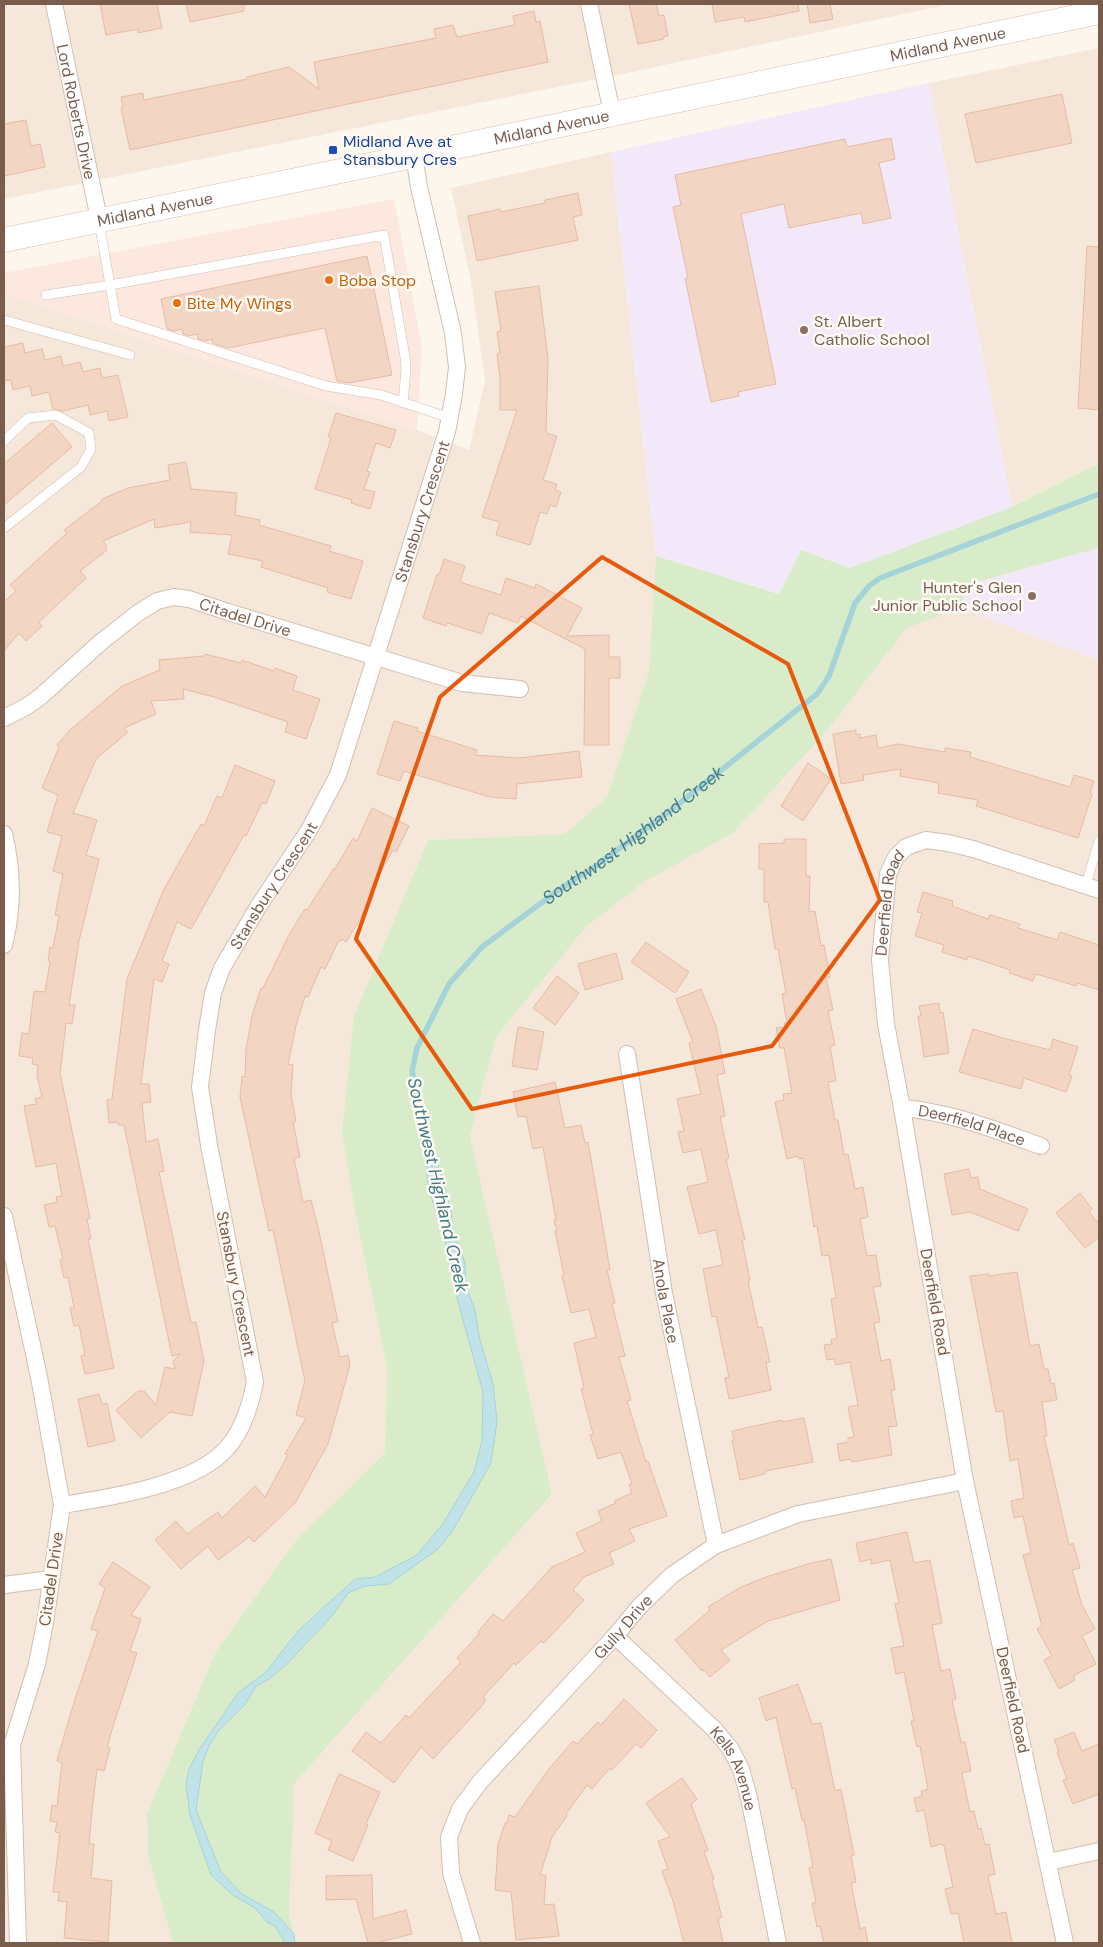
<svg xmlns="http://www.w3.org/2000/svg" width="1103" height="1947" viewBox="0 0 1103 1947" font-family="'DM Sans',sans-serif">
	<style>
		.residential { fill: #f5e8da }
		.commercial { fill: #fde8e0 }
		.education { fill: #f3e8fa }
		.green { fill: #d8ecc9 }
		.water { fill: #bfe3e8; stroke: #a5d3da }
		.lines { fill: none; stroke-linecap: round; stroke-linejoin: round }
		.stream { stroke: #a5d3da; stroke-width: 5.5 }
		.building { fill: #f3d5c3; stroke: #e6bba3 }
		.service-casing { stroke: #d1beb0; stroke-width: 10 }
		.minor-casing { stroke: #d1beb0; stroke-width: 18 }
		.secondary-casing { stroke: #d6c0b0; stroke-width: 25 }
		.service { stroke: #fff; stroke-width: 9 }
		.minor { stroke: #fff; stroke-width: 16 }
		.secondary { stroke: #fff; stroke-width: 24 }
		.marked { fill: none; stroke: #e8590c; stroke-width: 4; stroke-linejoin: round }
		.transit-dot { fill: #1a4fb4; stroke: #fffaf3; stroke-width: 2 }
		.food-dot { fill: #e8710a; stroke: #fffaf3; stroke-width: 2 }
		.education-dot { fill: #8d6e63; stroke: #fffaf3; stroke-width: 2 }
		.labels { text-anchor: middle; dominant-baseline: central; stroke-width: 5; stroke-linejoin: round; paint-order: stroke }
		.street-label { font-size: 16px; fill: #7a5c4d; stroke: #fffaf3 }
		.transit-label { font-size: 16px; fill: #164399; stroke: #fffaf3; text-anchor: start }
		.food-label { font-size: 16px; fill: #c56008; stroke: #fffaf3; text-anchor: start }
		.education-label { font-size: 16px; fill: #785e54; stroke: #fffaf3; text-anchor: start }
		.water-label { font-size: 18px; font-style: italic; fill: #437c86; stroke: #fffaf3 }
	</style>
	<rect width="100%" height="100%" fill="#fdf6ec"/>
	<path class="residential" d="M4 4H950L632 72 4 199Z
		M1099 48V463L1012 507 929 83Z
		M611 152 656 556 649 671 607 797 565 834 428 840 342 1134 355 1212 387 1368 385 1453 297 1539 216 1651 147 1814 148 1855 173 1943H4V293L417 430 469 450 485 381 471 281 451 188Z
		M960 608 1099 660V1943H296L289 1913 293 1823V1785L552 1494 470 1136 496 1037 587 926 646 881 733 833 826 732 907 628Z"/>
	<path class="commercial" d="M394 199 422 347 417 430 4 293V273Z"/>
	<path class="education" d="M929 83 1012 507 850 568 801 550 780 594 656 556 611 152Z
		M1099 548V660L960 608 968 584Z"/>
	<path class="green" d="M1099 463V548L969 584 960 608 907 628 826 732 733 833 646 881 587 926 496 1037 470 1136 552 1494 293 1785V1823L289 1913 296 1943H173L148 1855 147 1814 216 1651 297 1539 385 1453 387 1368 355 1212 342 1134 354 1016 428 840 565 834 607 797 649 671 656 556 779 594 801 550 850 568 1012 507Z"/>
	<path class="water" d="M431 1155 436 1160 441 1173 451 1212 453 1230 465 1263 466 1285 475 1311 480 1340 493 1384 497 1421 491 1463 452 1532 438 1549 389 1584 365 1586 348 1593 332 1616 288 1663 269 1679 256 1686 245 1705 219 1730 209 1746 203 1761 196 1810 221 1872 242 1894 274 1912 294 1934 295 1943H285L275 1926 267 1922 255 1908 234 1896 211 1875 190 1815 186 1785 189 1769 199 1750 238 1693 266 1672 298 1631 355 1579 375 1577 417 1555 442 1525 474 1472 482 1441 483 1392 457 1298 454 1271 428 1186 426 1158Z"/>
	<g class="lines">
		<path class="stream" id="s1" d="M431 1155 412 1071 417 1048 449 984 482 947 560 889 593 868 671 810 817 694 829 676 855 603 869 586 880 578 1099 494"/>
	</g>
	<path class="building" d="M100 4H157L162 28 138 33V29L106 35Z
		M186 4H244V11L190 22Z
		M629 4H656L659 16 664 15 668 36 663 37 664 39 638 44Z
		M712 4H798L799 11 745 22 744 17 715 22Z
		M807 4H830L833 19 810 23Z
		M534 11 536 22 540 21 548 62 130 150 121 108 123 107 121 97 143 93 144 100 247 79V77L289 67 319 89 314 62 436 38 434 29 453 25 457 37 515 25 513 16Z
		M1062 94 1072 143 976 163 965 114Z
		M26 120 31 146 40 144 45 167 4 176V124Z
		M891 138 895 159 879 163 891 218 863 224 861 213 789 228 784 204 741 214 776 384 738 392 739 396 711 402 685 278H688L673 207 681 205 675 175 845 139 847 147Z
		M578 193 582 215 573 217 578 240 477 261 468 216 500 209 501 212 545 203V200Z
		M1087 246 1099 247V410L1078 408Z
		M367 256 392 375 349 383 337 381 325 328 228 348 212 343V339L205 341 198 339 197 334 189 336 183 334 182 329 174 331 167 329 161 299Z
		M539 286 548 359 546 433 557 436 543 480 557 484 555 490 561 492 556 507 550 505 547 514 540 512 530 545 496 535 500 522 482 517 517 410H500V378L497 354 500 353 497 332 501 331 495 292Z
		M23 343 25 353 42 349 45 360 61 356 63 366 80 362 83 372 100 368 102 378 118 375 128 417 109 421 107 411 90 415 88 405 62 411 53 409 49 392 32 396 30 386 13 390 11 380 4 381V347Z
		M336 413 396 430 390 448 376 443 367 471 370 472 364 489 375 492 370 509 351 503 352 500 315 489 331 438 328 437Z
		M52 423 72 447 4 505V464Z
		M186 462 191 489 237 493 235 515 260 520 259 525 331 546 329 551 363 561 351 599 327 592 328 588 261 567 263 561 228 554 232 535 190 532 191 522 155 528 154 519 103 541 107 546 105 548 107 550 80 571 86 578 39 622 42 626 26 641 19 633 4 651V602L16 591 10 585 67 533 64 530 102 501V499L128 488 170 480 168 465Z
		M444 559 465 566 460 582 501 595 506 578 535 588 536 584 582 608 567 636 609 635V657H620V678H609V745H584L585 649 521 616 518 623 489 613 482 634 447 623 446 626 423 618 437 574 439 575Z
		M205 654 241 663 242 660 274 671 275 668 297 676 293 690 320 699 306 739 285 732 288 722 214 697 183 689 184 699 151 701 156 714 124 728 128 732 96 759 73 813 97 820 86 855 99 859 79 941 69 1005H75L72 1024 66 1023 60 1073 90 1218 87 1219 91 1239H88L114 1368 85 1374 81 1356 85 1355 79 1325 74 1326 70 1308 74 1307 68 1277 64 1278 60 1260 63 1259 55 1226 49 1227 44 1205 57 1202 56 1197 62 1196 56 1163 36 1167 24 1106 37 1104 35 1099 42 1097 37 1076 38 1065 32 1064 33 1058 19 1056 22 1033 29 1034 34 991 45 992 50 962 48 961 50 947 53 948 59 916 55 915 63 874 53 871 62 836 47 832 58 795 42 788 59 747 57 745 70 730 122 686 160 670 159 660 204 656Z
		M394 721 418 728 417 731 477 750 475 755 519 758 579 751 582 777 517 784 516 799 490 797 404 771 400 781 377 774Z
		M856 730V735L860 734V738L876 735 878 748 898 744 945 752V748L971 752 970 757 1070 787 1074 775 1094 781 1090 793 1092 794 1078 838 976 806 978 800 938 793 939 783 900 776 901 769 863 775 864 780 841 784 833 734Z
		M808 763 831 779 803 821 781 806Z
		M235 765 275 781 266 804 262 803 246 836 244 835 191 929 177 922 162 961 169 964 162 982 154 979 141 1084H149L151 1102 142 1103 146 1142 158 1139 164 1171 159 1172 191 1323 196 1322 204 1361 192 1416 170 1412 141 1438 116 1410 138 1391H144L156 1405 165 1367 175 1369 173 1361 180 1354 172 1356 124 1125H119L118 1122 109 1123 107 1100 112 1099 127 979 164 889 201 824 204 826 217 796 222 798Z
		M372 808 409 826 396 852 393 850 370 891V893L374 896 346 942 342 939 341 941 339 940 325 969 321 967 308 997 305 996 296 1026 288 1064 293 1065 291 1094 296 1122H293L300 1157 294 1158 303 1202 311 1200 318 1227 338 1322 332 1323 340 1357 348 1355 350 1365 328 1444 295 1503 254 1542 249 1537 218 1560 208 1546 181 1569 155 1540 176 1521 187 1534 218 1512 222 1518 255 1486 265 1497 288 1455 285 1454 306 1418 296 1415 305 1381 273 1230 269 1231 240 1097 242 1076 245 1077 246 1049 252 1016 261 988H263L290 933 305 909 307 910 334 868 335 869 353 838 357 841Z
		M784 839H806V876H810L809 912 815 911 821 946 824 945 830 977 826 978 833 1010 828 1011 835 1045 830 1046 836 1081 828 1082 835 1120H838L844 1155 848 1154 855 1189 863 1187 868 1217 860 1219 867 1256 876 1255 881 1286 873 1287 880 1322 874 1323 881 1361 890 1359 895 1390H891L897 1426 888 1427 892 1455 852 1462 851 1459 840 1461 837 1444 848 1442V1438L854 1437 848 1407 858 1405 850 1362 836 1365 834 1359 827 1360 824 1345 832 1344 831 1340 837 1338 831 1299 836 1298 829 1255 822 1256 817 1226 814 1227 803 1158 799 1159 798 1156 787 1159 775 1102 784 1100 783 1094 792 1093 784 1048H780L776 1028 785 1027 784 1023H787L782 994 786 993 778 949H775L768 902H764V869H759V844L784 843Z
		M923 892 953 901 952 906 988 919 990 915 1020 924 1018 928 1057 940 1060 932 1099 945V990L1077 983 1076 986 1036 974 1033 981 1009 973 1010 970 968 956 967 960 942 952 944 945 915 936 922 913 917 912Z
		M646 942 689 972 675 993 631 962Z
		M616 953 623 979 585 990 578 964Z
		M557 976 579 993 555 1025 533 1008Z
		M701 989 716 1026 725 1073 717 1075 725 1116 720 1117 729 1158 726 1159 745 1240H742L750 1280 748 1281 758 1328 762 1327 770 1362 766 1363 771 1390 729 1399 725 1378 729 1377 716 1316 712 1317 703 1269 723 1265 716 1230 699 1234 687 1187 708 1182 701 1149 683 1153 678 1132 684 1131 677 1099 701 1094 689 1043 693 1042 676 999Z
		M939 1003 940 1013 943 1012 949 1053 924 1057 918 1016H921L919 1006Z
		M518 1027 544 1032 537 1070 512 1066Z
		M973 1029 1003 1038 1050 1050 1053 1039 1078 1047 1069 1075 1072 1076 1066 1092 1024 1078 1021 1089 959 1072Z
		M555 1082 565 1128 581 1125 585 1143 588 1142 610 1270H607L615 1303 612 1304 625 1356 619 1357 631 1400 627 1401 646 1462 648 1461 667 1516 629 1529 635 1541 609 1553 614 1564 584 1577 573 1590 584 1600 544 1643 541 1641 516 1665 514 1663 483 1697 486 1700 480 1708 433 1759 421 1747 394 1783 352 1751 366 1732 381 1743 406 1715 409 1718 461 1662 457 1658 479 1634 478 1632 493 1614 503 1621 552 1567 585 1552 576 1533 602 1521 598 1511 616 1503 614 1501 632 1493 629 1484H632L621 1452 598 1459 590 1435 593 1434 581 1389 584 1388 574 1343 596 1337 589 1309 571 1313 562 1276 564 1275 555 1231H557L554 1220H556L543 1147 533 1149 526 1116 518 1117 513 1092Z
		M969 1169 971 1178 978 1177 980 1189 1028 1209 1018 1231 970 1212 952 1215 944 1174Z
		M1080 1193 1092 1209 1089 1212 1099 1224V1237L1085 1248 1056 1213Z
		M1017 1272 1030 1346 1039 1344 1044 1369H1048L1051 1384 1054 1383 1057 1400 1042 1402 1047 1436H1044L1069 1545 1073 1543 1080 1568 1072 1570 1082 1605 1095 1629 1082 1636 1096 1664 1073 1676 1075 1680 1059 1689 1044 1660 1052 1656 1037 1629 1042 1626 1023 1555 1031 1553 1023 1516 1014 1518 1011 1501 1024 1498 1018 1459 1010 1461 1003 1411 996 1412 970 1276 989 1274V1276Z
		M99 1394 102 1404 107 1403 115 1441 88 1447 78 1399Z
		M804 1418 813 1462 765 1471V1474L740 1480 732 1440H734L732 1431 782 1420 783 1422Z
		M907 1532 914 1563 930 1560 942 1623 932 1625 941 1671 950 1669 956 1699 952 1700 961 1742H965L971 1771 962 1773 970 1812 974 1811 978 1829 981 1828 985 1845 989 1844 995 1874 988 1876 996 1914 1006 1912 1012 1943H964L958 1913 951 1914 945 1889 953 1887 944 1846 942 1844 931 1847 924 1810 917 1812 914 1798 922 1796 921 1791 928 1789 920 1746 917 1747 911 1721H914L904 1672 896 1674 891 1648 904 1646 895 1604 899 1603 890 1560 871 1564V1559L860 1562 856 1543Z
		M831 1559 840 1600 768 1621 721 1650 730 1660 710 1677 704 1670 702 1671 675 1640 710 1610 708 1607 739 1588 766 1577 811 1563Z
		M113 1562 150 1587 131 1615 141 1619 130 1651 137 1653 115 1720 107 1747 110 1748 104 1771 97 1769 92 1810 89 1844H94L91 1878 112 1881 108 1942 64 1938 67 1902 58 1901 59 1892H53L60 1833 55 1832 57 1822 50 1821 52 1805 57 1806 62 1763 57 1761 64 1736 76 1696 98 1631 91 1629 105 1588 99 1584Z
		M798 1684 812 1724 821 1723 835 1791 841 1789 854 1855 851 1856 856 1882 851 1883 860 1929 865 1927 868 1943H824L820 1926 817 1927 812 1903H816L809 1868 813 1867 804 1820H802L795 1788 792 1789 776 1717 766 1721 759 1698Z
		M624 1699 657 1730 641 1748 636 1744 612 1770 610 1768 592 1789 587 1785 566 1814 567 1816 552 1837 540 1875H546L544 1905 554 1904 559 1936 516 1940 511 1892 495 1890 498 1845 505 1823H507L509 1815 515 1817 549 1769 573 1741 577 1744 598 1722 601 1725Z
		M1074 1732 1082 1751 1099 1744V1794L1073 1804 1063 1780 1067 1779 1057 1752 1059 1751 1054 1740Z
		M339 1774 380 1792 366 1824 368 1825 353 1861 328 1850 332 1841 315 1833Z
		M682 1778 697 1799 691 1804 708 1850 704 1852 714 1879 712 1880 722 1917 718 1918 723 1943H684L673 1901 662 1871 668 1869 658 1841 670 1837 646 1803Z
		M372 1875 373 1919 406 1910 412 1934 376 1943H368L356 1899 326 1900V1876Z"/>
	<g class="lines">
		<defs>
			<path id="service" d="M99 222 116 319 326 386 381 395 450 418
				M46 295 110 285 384 235 405 357 406 369 403 403
				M4 320 130 355
				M4 441 28 418 56 415 89 433 91 449 81 467 4 528
				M1086 885 1099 841"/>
			<g id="minor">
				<path id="s2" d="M54 4 99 219"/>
				<path d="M589 4 612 113"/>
				<path id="s3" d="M4 718 26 707 40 697 101 642 138 613 157 601 174 597 189 599 228 612 462 683 520 689"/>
				<path d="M4 834C13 871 13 909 4 945"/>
				<path id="s4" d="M627 1054 664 1293 716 1545"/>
				<path id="s5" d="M902 1108C951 1112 995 1130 1041 1146"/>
				<path d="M4 1216 39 1377 62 1505 45 1623 37 1664 12 1745 18 1943"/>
				<path id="s6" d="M62 1505C107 1498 196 1485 227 1448 243 1430 250 1406 255 1382L209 1145 200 1087 207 1030 213 993 222 968 258 907 309 830 338 775 447 432 454 394 457 367 453 333 419 187 414 155"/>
				<path d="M4 1585 51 1579"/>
				<path id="s7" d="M615 1636 714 1729 730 1748 741 1769 749 1798 778 1943"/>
				<path d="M1049 1862 1099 1851"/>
				<path id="s8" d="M472 1943 451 1873 449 1837 460 1809 480 1782 615 1636 639 1607 672 1575 716 1545 798 1514 965 1481"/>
				<path id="s9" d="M1065 1943 965 1481 902 1108 886 1024 880 960 888 874 896 857 906 847 926 840 948 843 973 849 1099 890"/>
			</g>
			<g id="secondary">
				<path id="s10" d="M4 240 389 161 1099 12"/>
			</g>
		</defs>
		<use href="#service" class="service-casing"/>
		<use href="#minor" class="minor-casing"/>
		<use href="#secondary" class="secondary-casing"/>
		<use href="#service" class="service"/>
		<use href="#minor" class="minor"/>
		<use href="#secondary" class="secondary"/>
	</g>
	<path class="marked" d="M602 557 788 664 880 900 772 1046 472 1109 356 939 440 697Z"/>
	<rect class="transit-dot" x="328" y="145" width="10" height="10" rx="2.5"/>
	<g class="food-dot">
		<circle cx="329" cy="280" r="5"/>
		<circle cx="177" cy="303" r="5"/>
	</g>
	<g class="education-dot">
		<circle cx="804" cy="330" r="5"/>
		<circle cx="1032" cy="596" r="5"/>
	</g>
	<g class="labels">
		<g class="street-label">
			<text stroke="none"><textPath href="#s10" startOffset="964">Midland Avenue</textPath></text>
			<text stroke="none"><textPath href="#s2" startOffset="110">Lord Roberts Drive</textPath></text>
			<text stroke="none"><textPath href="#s10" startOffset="559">Midland Avenue</textPath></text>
			<text stroke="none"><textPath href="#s10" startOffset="154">Midland Avenue</textPath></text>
			<text stroke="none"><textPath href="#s6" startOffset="1174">Stansbury Crescent</textPath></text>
			<text stroke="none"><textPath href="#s3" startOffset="285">Citadel Drive</textPath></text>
			<text stroke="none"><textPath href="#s6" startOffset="769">Stansbury Crescent</textPath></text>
			<text stroke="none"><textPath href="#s9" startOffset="1059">Deerfield Road</textPath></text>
			<text stroke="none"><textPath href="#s5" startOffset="72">Deerfield Place</textPath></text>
			<text transform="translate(236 1284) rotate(79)">Stansbury Crescent</text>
			<text stroke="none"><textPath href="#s4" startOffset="250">Anola Place</textPath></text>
			<text transform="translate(935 1302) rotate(80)">Deerfield Road</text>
			<text transform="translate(51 1579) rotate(-82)">Citadel Drive</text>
			<text stroke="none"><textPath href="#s8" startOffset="384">Gully Drive</textPath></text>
			<text transform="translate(1013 1700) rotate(78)">Deerfield Road</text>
			<text stroke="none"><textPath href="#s7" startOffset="181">Kells Avenue</textPath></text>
		</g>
		<g class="transit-label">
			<text x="343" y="141">Midland Ave at<tspan x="343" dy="18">Stansbury Cres</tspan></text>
		</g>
		<g class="food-label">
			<text x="339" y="280">Boba Stop</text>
			<text x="187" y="303">Bite My Wings</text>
		</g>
		<g class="education-label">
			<text x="814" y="321">St. Albert<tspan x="814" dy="18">Catholic School</tspan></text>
			<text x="1022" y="587" text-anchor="end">Hunter's Glen<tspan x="1022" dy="18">Junior Public School</tspan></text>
		</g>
		<g class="water-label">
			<text stroke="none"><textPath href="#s1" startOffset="419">Southwest Highland Creek</textPath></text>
			<text transform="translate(438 1185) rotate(77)">Southwest Highland Creek</text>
		</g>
	</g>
	<rect width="1103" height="1947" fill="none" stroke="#7a5c4d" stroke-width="10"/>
</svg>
